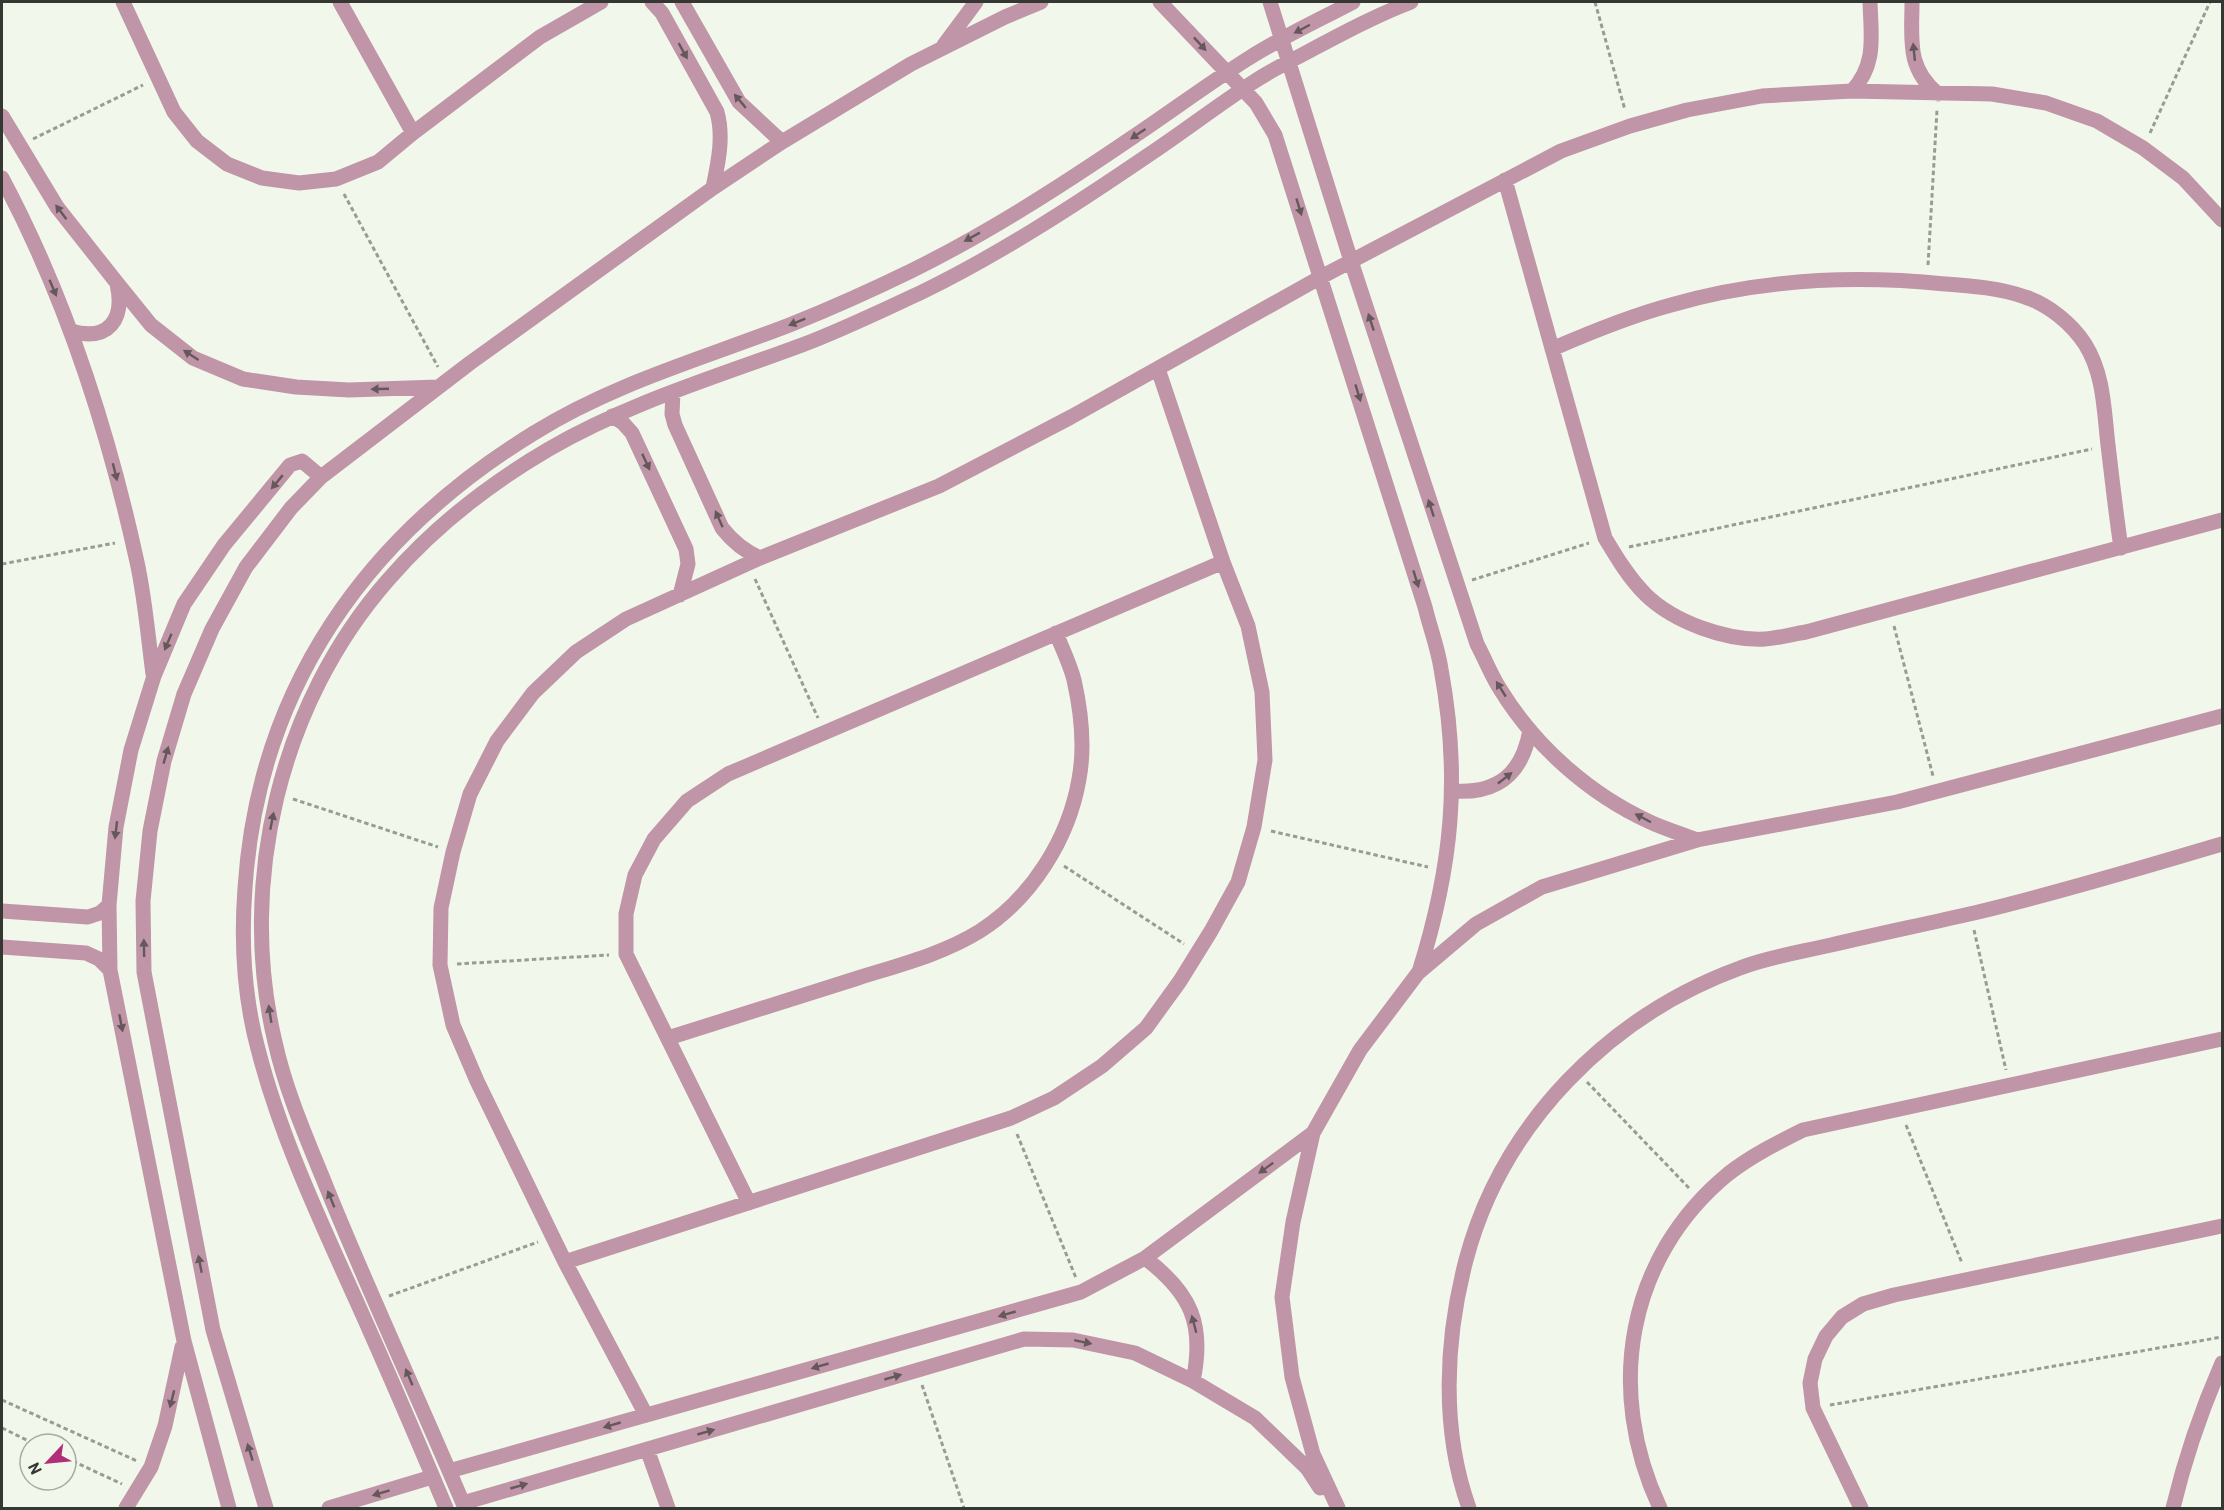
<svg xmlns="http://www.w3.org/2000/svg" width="2224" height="1510" viewBox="0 0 2224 1510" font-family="Barlow,sans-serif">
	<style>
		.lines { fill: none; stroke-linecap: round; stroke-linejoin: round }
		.path { stroke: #989d94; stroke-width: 3; stroke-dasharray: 4.5 3; stroke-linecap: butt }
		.street { stroke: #bf95a7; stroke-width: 15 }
		.oneway { fill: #65585b }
	</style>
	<rect width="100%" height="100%" fill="#f1f8eb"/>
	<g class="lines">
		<path class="path" d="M1595 2 1625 110
			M2150 133 2210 2
			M33 139 143 85
			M344 194 438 367
			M1928 265 1937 110
			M1629 547 2092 449
			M2 564 115 543
			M755 579 818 718
			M1472 580 1589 543
			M1894 626 1933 776
			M293 799 438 847
			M1271 831 1428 867
			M1064 866 1184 944
			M1974 930 2006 1070
			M457 964 609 955
			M1587 1082 1689 1188
			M1906 1125 1962 1263
			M1017 1134 1076 1278
			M389 1296 538 1242
			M922 1385 964 1508
			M2 1400 137 1461
			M1830 1405 2222 1337
			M2 1428 35 1444
			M66 1458 122 1484"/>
		<path class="street" d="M123 2 174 112 197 141 227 164 262 178 299 183 336 179 378 162 413 133 540 37 601 2
			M340 2 413 133
			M652 2 662 13 717 112C724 137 718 163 713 188
			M682 2 739 102 782 142
			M1160 2 1256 103 1275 135 1425 607C1430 628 1438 648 1441 669 1461 778 1452 867 1419 972
			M1270 2 1351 261 1477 644C1485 659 1491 675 1500 689 1535 746 1589 794 1650 822 1665 829 1682 834 1697 840
			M1912 2C1912 39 1906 68 1938 94
			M944 45 976 2
			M1852 91C1877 64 1871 36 1870 2
			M2 116 57 207 117 283 151 325 193 358 243 379 296 387 349 390 438 387
			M2 178C66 298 108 429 137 562 145 598 148 637 153 674
			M1505 180 1605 538C1617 558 1629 578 1646 595 1674 622 1726 641 1765 639 1779 638 1793 634 1806 632L2222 520
			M71 331C109 342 125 319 117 284
			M1552 349C1591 332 1630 316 1671 305 1760 279 1854 275 1945 284 1972 286 2000 288 2025 297 2048 304 2072 324 2085 344 2104 374 2104 411 2108 445 2112 479 2116 514 2121 548
			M673 392 672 414 675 425 722 528C733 542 744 551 760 558
			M612 416 623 423 632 433 686 549 688 564 680 595
			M1453 791C1497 794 1522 775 1530 730
			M2 911 88 917 100 913 109 905
			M2 947 86 953 99 959 110 970
			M668 1038C731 1018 794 998 858 978 899 965 943 954 980 931 1032 898 1069 838 1079 779 1085 747 1081 711 1074 680 1070 664 1062 648 1056 633
			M749 1203 626 954V914L635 875 654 839 687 801 728 774 1223 562
			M1145 1258C1191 1293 1205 1324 1193 1381
			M565 1262 1011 1118 1054 1098 1102 1066 1146 1028 1180 981 1211 931 1238 882 1254 827 1265 760 1262 692 1248 626 1223 562 1158 369
			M646 1415 565 1262 477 1081 453 1025 440 965 441 908 453 852 470 794 497 741 533 693 576 652 626 619 760 558 939 486 1071 417 1321 277 1561 151 1630 126 1687 110 1762 96 1852 91 1992 94 2046 103 2097 121 2143 148 2183 178 2222 220
			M647 1449 668 1508
			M449 1471 1081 1292 1145 1258 1313 1133
			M463 1503 1024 1339 1073 1340 1135 1353 1193 1381 1255 1418 1307 1468 1320 1488
			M126 1508 151 1467 165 1426 182 1347
			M229 1508 184 1341 110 970 109 905 116 827 131 750 154 676 184 604 224 545 290 465 302 461 321 477
			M266 1508 213 1330 144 972 143 901 150 831 164 761 184 694 212 629 246 567 291 508 321 477 470 363 713 188 782 142 911 64 1005 17 1041 2
			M329 1508 432 1477
			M446 1508C417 1439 387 1369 356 1300 319 1218 280 1135 258 1049 244 997 241 941 245 888 258 688 366 536 534 433 614 383 705 358 792 324 832 308 872 290 911 271 988 233 1061 186 1133 137 1172 111 1209 83 1249 58 1282 37 1319 20 1353 2
			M465 1508C420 1401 370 1295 326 1186 307 1139 286 1092 275 1042 237 883 280 703 388 580 433 528 489 484 549 449 628 403 716 377 802 345 842 330 883 310 922 292 1000 254 1075 205 1147 156 1183 132 1218 105 1255 81 1273 69 1293 60 1313 49 1345 32 1377 15 1411 2
			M1338 1508 1313 1454 1292 1377 1282 1297 1293 1222 1313 1133 1360 1050 1418 973 1476 924 1542 887 1697 840 1897 802 2222 716
			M1469 1508C1441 1430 1445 1340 1466 1260 1502 1124 1609 1016 1740 968 1768 957 1801 952 1831 945 1878 934 1926 924 1974 913 2058 893 2140 868 2222 844
			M1660 1508C1605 1391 1626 1258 1728 1174 1751 1156 1777 1143 1803 1130L2222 1039
			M1861 1508 1813 1408 1810 1383 1815 1359 1826 1336 1842 1317 1863 1304 1894 1295 2222 1226
			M2173 1508C2185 1458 2201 1411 2222 1363"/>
	</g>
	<defs><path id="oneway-solid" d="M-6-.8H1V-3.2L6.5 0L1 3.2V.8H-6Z" transform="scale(1.5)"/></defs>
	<g class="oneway">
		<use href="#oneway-solid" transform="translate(1302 29) rotate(152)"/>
		<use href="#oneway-solid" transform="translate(1200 44) rotate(47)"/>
		<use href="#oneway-solid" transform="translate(683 51) rotate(61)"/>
		<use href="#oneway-solid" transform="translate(1914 52) rotate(-96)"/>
		<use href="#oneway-solid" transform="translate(740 101) rotate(-130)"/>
		<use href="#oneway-solid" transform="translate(1138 134) rotate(146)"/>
		<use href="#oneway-solid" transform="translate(1299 207) rotate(73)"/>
		<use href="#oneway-solid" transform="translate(61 212) rotate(-127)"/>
		<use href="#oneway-solid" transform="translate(972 237) rotate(151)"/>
		<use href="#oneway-solid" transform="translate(53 288) rotate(67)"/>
		<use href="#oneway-solid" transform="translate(797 322) rotate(158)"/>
		<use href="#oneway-solid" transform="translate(1371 322) rotate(-108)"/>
		<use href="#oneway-solid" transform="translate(191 355) rotate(-147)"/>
		<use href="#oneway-solid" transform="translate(380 389) rotate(178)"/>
		<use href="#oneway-solid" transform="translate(1358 393) rotate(73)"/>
		<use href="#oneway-solid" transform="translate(646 462) rotate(65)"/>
		<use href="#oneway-solid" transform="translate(115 472) rotate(76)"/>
		<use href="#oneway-solid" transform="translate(277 482) rotate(130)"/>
		<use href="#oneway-solid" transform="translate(1431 508) rotate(-108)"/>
		<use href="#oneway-solid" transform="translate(719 519) rotate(-114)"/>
		<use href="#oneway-solid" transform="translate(1416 579) rotate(73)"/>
		<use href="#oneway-solid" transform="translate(168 642) rotate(113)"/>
		<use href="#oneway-solid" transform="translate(1501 689) rotate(-122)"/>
		<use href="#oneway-solid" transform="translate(166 755) rotate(-74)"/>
		<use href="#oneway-solid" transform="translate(1505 778) rotate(-38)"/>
		<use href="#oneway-solid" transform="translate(1643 818) rotate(-152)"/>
		<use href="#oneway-solid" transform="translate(272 821) rotate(-79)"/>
		<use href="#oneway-solid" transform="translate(116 830) rotate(97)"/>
		<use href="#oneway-solid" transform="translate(144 948) rotate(-91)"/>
		<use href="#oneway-solid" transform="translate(270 1014) rotate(-99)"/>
		<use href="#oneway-solid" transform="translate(121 1023) rotate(79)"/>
		<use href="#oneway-solid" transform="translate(1266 1168) rotate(144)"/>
		<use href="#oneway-solid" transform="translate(331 1199) rotate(-112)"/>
		<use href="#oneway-solid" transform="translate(200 1264) rotate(-101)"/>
		<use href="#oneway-solid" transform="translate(1007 1314) rotate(164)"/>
		<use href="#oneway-solid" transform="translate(1194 1324) rotate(-105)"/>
		<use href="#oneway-solid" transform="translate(1083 1342) rotate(12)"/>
		<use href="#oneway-solid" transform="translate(820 1366) rotate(164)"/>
		<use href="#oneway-solid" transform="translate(409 1377) rotate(-113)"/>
		<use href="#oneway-solid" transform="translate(893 1377) rotate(-16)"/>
		<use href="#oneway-solid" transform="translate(172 1399) rotate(104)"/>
		<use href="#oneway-solid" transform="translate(612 1425) rotate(164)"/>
		<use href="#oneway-solid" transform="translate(706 1432) rotate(-16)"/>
		<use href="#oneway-solid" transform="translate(250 1452) rotate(-107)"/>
		<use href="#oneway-solid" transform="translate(519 1486) rotate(-16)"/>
		<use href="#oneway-solid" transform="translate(381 1493) rotate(163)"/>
	</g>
	<rect width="2224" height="1510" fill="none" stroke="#343732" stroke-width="6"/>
	<g transform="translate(48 1462) rotate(244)"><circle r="28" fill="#f1f8eb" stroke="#a5aba1" stroke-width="1.5"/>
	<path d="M0-4.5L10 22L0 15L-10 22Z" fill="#b12f78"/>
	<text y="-9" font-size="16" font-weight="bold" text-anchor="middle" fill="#343732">N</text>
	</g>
</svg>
